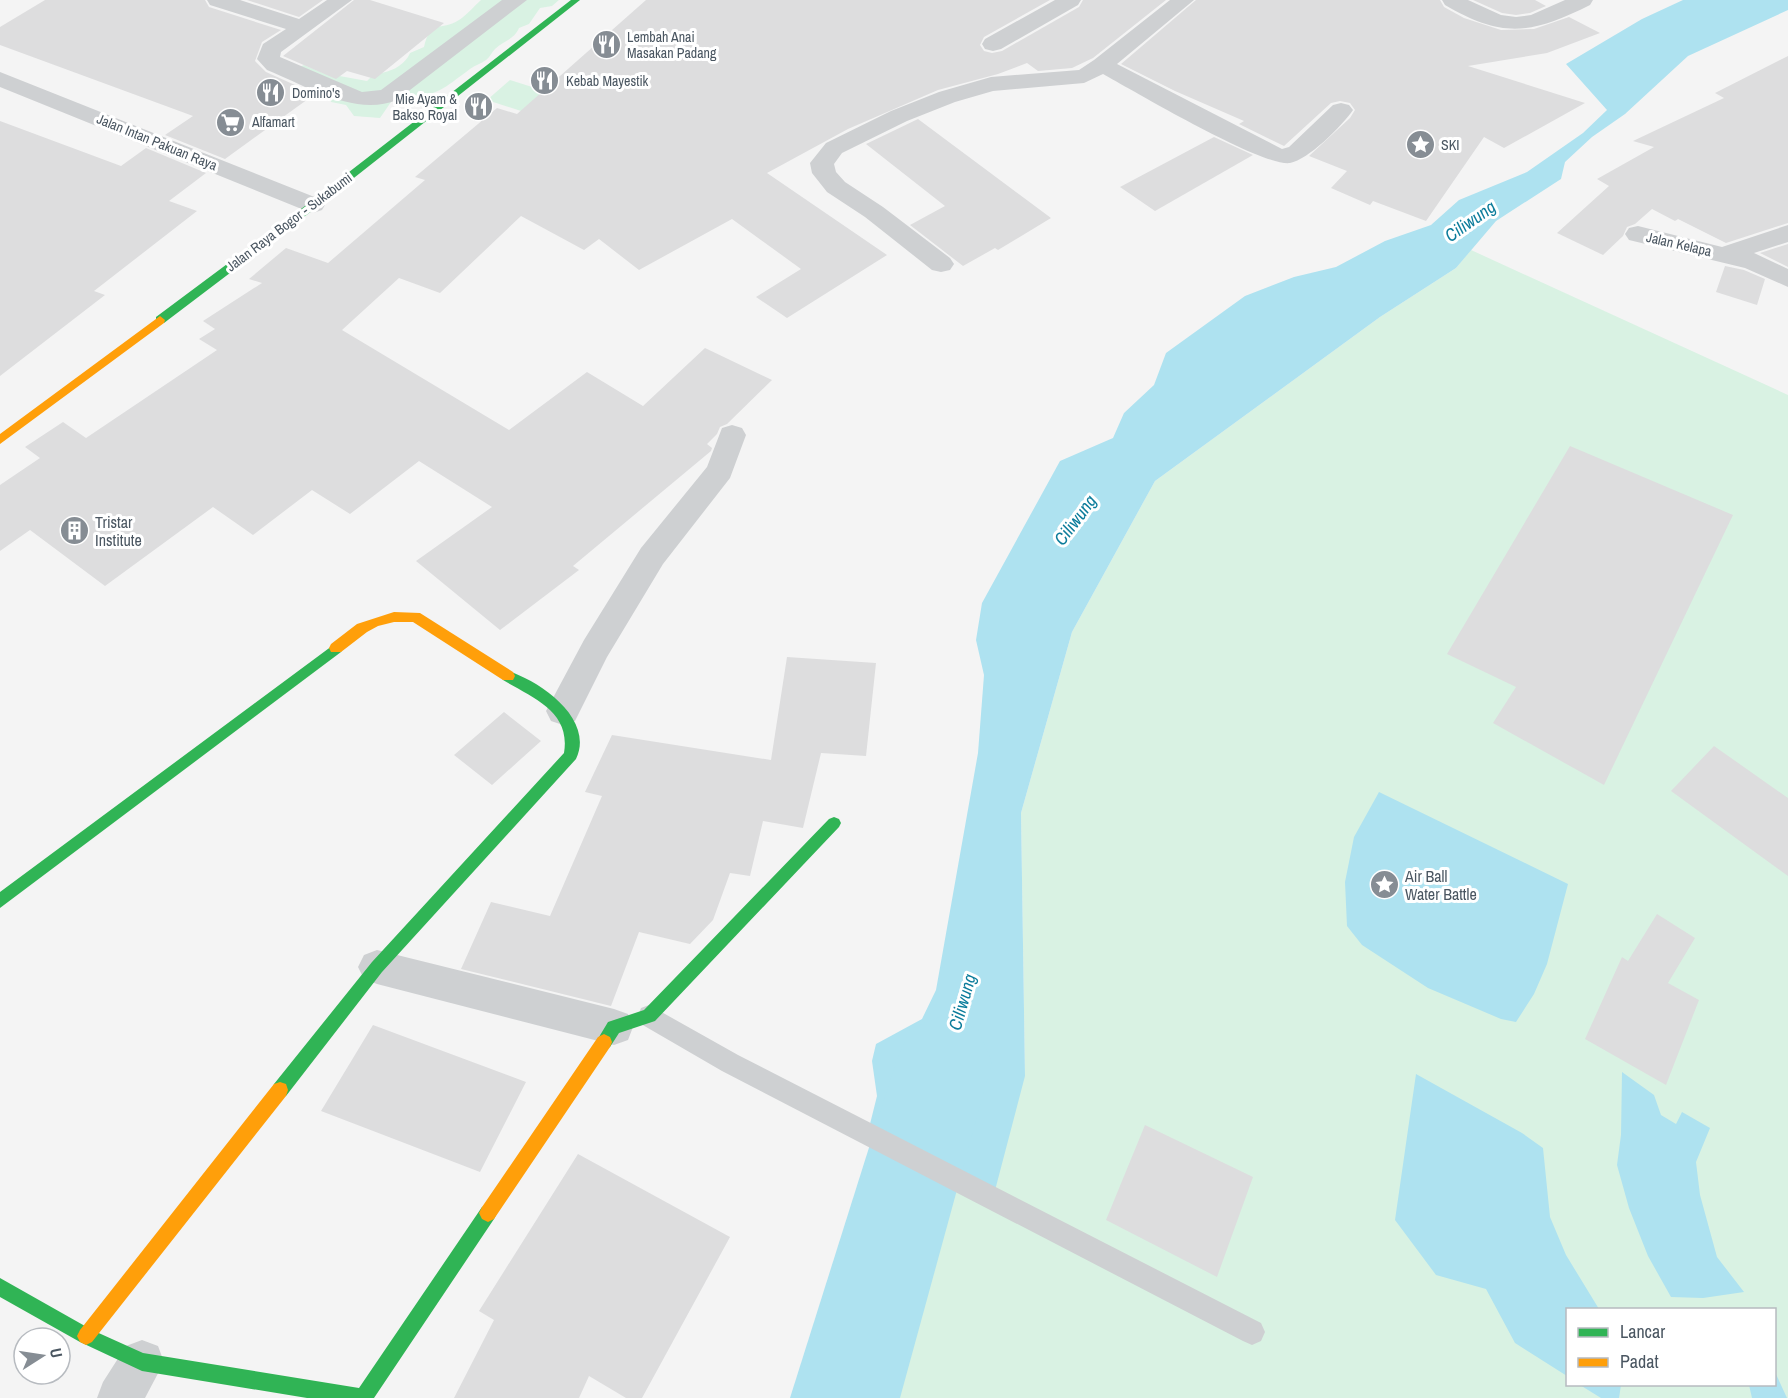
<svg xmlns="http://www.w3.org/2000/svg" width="1788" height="1398" viewBox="0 0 1788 1398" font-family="'Archivo Narrow',sans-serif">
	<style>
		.green { fill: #d9f2e3; fill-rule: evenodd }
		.water { fill: #aee2f0 }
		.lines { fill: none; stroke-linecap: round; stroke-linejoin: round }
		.river { fill: #aee2f0; fill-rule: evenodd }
		.building { fill: #ddddde }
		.lane { fill: #ced0d2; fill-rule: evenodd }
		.street { fill: #ced0d2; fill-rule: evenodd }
		.fast { fill: #30b455; fill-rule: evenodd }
		.slow { fill: #ff9f0a; fill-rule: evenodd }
		.labels { text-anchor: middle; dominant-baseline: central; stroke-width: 6; stroke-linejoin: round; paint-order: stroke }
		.far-poi-label { font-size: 14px; fill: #4a5661; stroke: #fff; text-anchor: start }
		.far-street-label { font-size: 14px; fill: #4a5661; stroke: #fff }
		.poi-label { font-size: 16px; fill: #4a5661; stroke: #fff; text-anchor: start }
		.water-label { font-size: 18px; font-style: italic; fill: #0c7c9b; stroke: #fff }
	</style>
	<rect width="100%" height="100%" fill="#f4f4f4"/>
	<path class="green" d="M481 0H559L552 6 540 8 529 24 519 28C514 40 504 40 495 49 492 52 490 57 486 60 481 64 475 65 470 69 445 87 436 99 402 95L391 102 380 118 354 116 346 105 331 102 330 96 287 73 304 65 323 73 367 81 374 74C388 73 404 67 410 53L424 47C431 18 440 32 459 20 467 15 474 6 481 0Z
		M510 80 611 112 589 133 487 100Z
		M1471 250 1788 395V1398H844L916 1157 1025 1076 1021 813 1072 632 1155 481 1380 317 1456 268ZM1568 1310H1774V1384H1568Z"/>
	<path class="water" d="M1683 0H1788V10L1688 56 1625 114 1592 137 1565 162 1561 179 1496 221 1456 268 1380 317 1155 481 1072 632 1021 813 1025 1076 993 1198 867 1136 877 1096 872 1061 876 1044 922 1019 936 990 978 753 984 675 976 640 982 603 1060 461 1113 438 1124 413 1154 385 1166 353 1245 296 1294 277 1336 267 1385 241 1431 225 1459 200 1527 172 1583 133 1607 110 1566 64 1642 19Z
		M1379 792 1568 884 1547 964 1534 994 1516 1022 1501 1019 1428 988 1362 945 1347 926 1345 882 1354 837Z
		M1622 1072 1654 1095 1661 1115 1676 1124 1682 1112 1710 1128 1696 1162 1700 1195 1717 1257 1744 1292 1703 1298 1671 1297 1648 1256 1629 1208 1617 1165 1621 1135Z
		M1416 1074 1522 1133 1543 1148 1550 1217 1566 1255 1599 1309 1568 1310 1567 1376 1515 1343 1486 1289 1436 1275 1395 1220Z
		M1775 1372 1787 1398H1752L1749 1385 1774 1384Z
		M1580 1385H1621L1619 1398H1601Z"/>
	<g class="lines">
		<path class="river" d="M944 1015 978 1029 992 1062 900 1398H790L896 1062 910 1029Z"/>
	</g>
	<path class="building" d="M45 0H205L209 7 281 30 262 42 255 61 266 72 315 94 225 159 165 135 193 116 0 45V27Z
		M247 0H323L299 17Z
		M354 0H370L444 23 375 79 347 71 336 79 283 56Z
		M646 0H1050L984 37 980 45 984 51 992 53 1002 51 1079 7 1083 0H1166L1093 58 1072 68 1038 71 1027 63 998 74 938 90 848 129 767 173 887 255 787 318 756 297 801 269 732 219 639 270 599 239 584 250 521 216 440 293 399 278 342 330 509 430 587 372 643 406 705 348 772 380 727 424 720 427 717 434 707 444 712 448 711 451 573 566 579 570 500 630 416 561 492 507 419 461 350 514 312 490 253 535 213 507 105 586 30 530 0 551V485L40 458 25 447 63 422 86 438 217 350 199 339 215 329 203 321 262 283 249 279 286 248 328 263 425 180 415 177 497 108 517 114Z
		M1196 0H1440L1444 7 1464 18 1501 30 1534 29 1569 17 1600 33 1547 53 1468 66 1585 103 1504 148 1484 137 1426 221 1373 201 1370 205 1331 188 1347 171 1309 156 1350 118 1355 110 1350 103 1340 101 1331 103 1284 146 1239 124 1244 121 1175 91 1121 64Z
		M1473 0H1535L1546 6 1530 13 1516 15 1502 13Z
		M1788 56V223L1726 243 1678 219 1675 221 1652 209 1635 224 1627 227 1623 236 1603 255 1557 233 1609 186 1597 179 1654 147 1633 141 1724 98 1715 93Z
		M918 119 1051 218 998 250 995 248 963 266 910 225 945 206 866 144Z
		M0 121 121 166 146 148 206 173 169 201 197 211 94 291 105 295 0 376Z
		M1214 137 1253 155 1155 211 1120 187Z
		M1788 244V267L1760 253Z
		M1725 266 1744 270 1765 279 1757 305 1716 292Z
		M1570 446 1733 515 1604 785 1493 723 1516 687 1447 654Z
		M787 657 876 663 866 756 821 753 803 828 763 821 750 876 730 873 713 920 690 944 639 932 611 1006 461 969 491 902 550 916 602 796 585 792 612 735 771 760Z
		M504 712 541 741 492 785 454 755Z
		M1714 746 1788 798V876L1671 791Z
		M1657 914 1695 938 1668 983 1699 1000 1666 1085 1585 1039 1622 957 1628 961Z
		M373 1025 526 1082 480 1172 321 1111Z
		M1145 1125 1253 1177 1217 1277 1106 1220Z
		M578 1154 730 1237 642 1398H626L589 1376 579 1398H454L494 1320 479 1311Z"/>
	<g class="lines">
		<path class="lane" d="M649 1005 738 1055 1261 1323 1265 1332 1261 1341 1252 1345 1243 1341 722 1071 641 1024 638 1016 641 1008Z"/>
		<path class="street" d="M207 0H240L299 19 327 0H352L281 52 280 57 362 92 381 90 502 0H527L397 100C355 117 307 86 267 70L257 59 263 44 286 29 210 5Z
			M1055 0H1081L1078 5 1001 49 993 51 985 49 982 44 985 39Z
			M1170 0H1194L1117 64 1282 149 1289 147 1333 105 1341 103 1349 105 1353 110C1342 126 1308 160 1290 163 1262 167 1134 91 1103 74L1084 83 993 91 955 102 907 121 842 153 834 164 836 172 845 182 883 207 950 258 954 264 950 270 941 272 932 270 865 217 827 192 812 173 810 163 826 143 891 111 939 92 991 77 1079 70 1094 60Z
			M1442 0H1468L1501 15 1516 17 1531 15 1565 0H1593L1590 5C1532 34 1503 39 1445 5Z
			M0 72 322 200 325 205 322 210 313 213 304 210 0 87Z
			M1788 225V242L1754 253 1788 269V287L1745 268 1629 240 1625 234 1629 228 1638 226 1722 247Z
			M732 425 742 428 746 435 730 478 663 564 607 657 575 721 563 725 551 721 546 711 584 640 641 548 707 467 722 428Z
			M377 950 614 1009 628 1014 633 1027 628 1040 614 1045 377 984 364 979 358 967 364 955Z
			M142 1340 158 1346 164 1362 145 1398H97L103 1382 126 1346Z"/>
		<path class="fast" d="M571 0H580L317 207 164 323H156V317L309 203Z
			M336 643 341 644 343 648 341 652 0 908V892Z
			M508 671C540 681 595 719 576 759L382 972 286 1096 280 1098 274 1096 272 1090 274 1084 372 962 564 753C571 711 533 698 503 680L501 676 503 672Z
			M834 817 839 819 841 823 839 827 655 1021 619 1033 610 1047 604 1050 598 1047 596 1042 608 1022 644 1010 829 819Z
			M488 1204 494 1207 497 1213 494 1219 374 1398H307L142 1371 80 1342 0 1297V1278L92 1330 143 1353 359 1388 482 1207Z"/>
		<path class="slow" d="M160 316 165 320 164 323 0 444V434Z
			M394 612 420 613 513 672 515 676 513 680H503L413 622H394L378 626 367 632 341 652H331L329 648 331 644 357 624Z
			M604 1034 610 1037 612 1042 610 1047 494 1219 488 1222 482 1219 479 1213 482 1207 598 1037Z
			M280 1082 286 1084 288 1090 286 1096 92 1342 86 1345 80 1342 77 1336 80 1330 274 1084Z"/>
	</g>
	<defs>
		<symbol id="restaurant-disc" viewBox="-11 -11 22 22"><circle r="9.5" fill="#868d94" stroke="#fff"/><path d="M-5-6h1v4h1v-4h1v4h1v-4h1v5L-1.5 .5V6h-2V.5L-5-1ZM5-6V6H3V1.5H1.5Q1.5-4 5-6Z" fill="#fff"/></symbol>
		<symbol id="supermarket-disc" viewBox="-11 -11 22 22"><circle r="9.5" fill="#868d94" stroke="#fff"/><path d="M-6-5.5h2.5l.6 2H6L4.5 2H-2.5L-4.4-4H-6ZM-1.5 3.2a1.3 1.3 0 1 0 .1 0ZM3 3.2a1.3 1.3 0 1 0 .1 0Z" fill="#fff"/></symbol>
		<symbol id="sight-disc" viewBox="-11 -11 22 22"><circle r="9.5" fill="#868d94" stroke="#fff"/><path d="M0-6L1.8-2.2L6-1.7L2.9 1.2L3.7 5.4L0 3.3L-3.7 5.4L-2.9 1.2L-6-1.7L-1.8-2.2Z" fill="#fff"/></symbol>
		<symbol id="building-disc" viewBox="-11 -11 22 22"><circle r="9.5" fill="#868d94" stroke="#fff"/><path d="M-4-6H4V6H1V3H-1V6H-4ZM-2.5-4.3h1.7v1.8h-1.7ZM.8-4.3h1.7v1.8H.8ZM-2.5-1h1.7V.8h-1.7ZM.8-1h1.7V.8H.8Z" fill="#fff"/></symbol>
	</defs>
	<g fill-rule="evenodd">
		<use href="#restaurant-disc" x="590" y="28" width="33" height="33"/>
		<use href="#restaurant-disc" x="528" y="64" width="33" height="33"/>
		<use href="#restaurant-disc" x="254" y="76" width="33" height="33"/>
		<use href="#restaurant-disc" x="462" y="90" width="33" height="33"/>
		<use href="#supermarket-disc" x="214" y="106" width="33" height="33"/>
		<use href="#sight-disc" x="1404" y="128" width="33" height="33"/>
		<use href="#building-disc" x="58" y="514" width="33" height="33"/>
		<use href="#sight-disc" x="1368" y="868" width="33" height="33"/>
	</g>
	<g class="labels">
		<g class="far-poi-label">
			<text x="627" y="37">Lembah Anai<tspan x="627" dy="16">Masakan Padang</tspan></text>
			<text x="566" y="81">Kebab Mayestik</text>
			<text x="292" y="93">Domino's</text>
			<text x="457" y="99" text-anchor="end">Mie Ayam &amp;<tspan x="457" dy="16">Bakso Royal</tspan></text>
			<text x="252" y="122">Alfamart</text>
			<text x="1441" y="145">SKI</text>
		</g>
		<g class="far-street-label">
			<text transform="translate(157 142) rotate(22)">Jalan Intan Pakuan Raya</text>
			<text transform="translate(289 222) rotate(-37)">Jalan Raya Bogor - Sukabumi</text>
			<text transform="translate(1679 244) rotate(13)">Jalan Kelapa</text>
		</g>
		<g class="poi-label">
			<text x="95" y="522">Tristar<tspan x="95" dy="18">Institute</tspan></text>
			<text x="1405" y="876">Air Ball<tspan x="1405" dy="18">Water Battle</tspan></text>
		</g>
		<g class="water-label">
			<text transform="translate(1470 221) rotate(-35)">Ciliwung</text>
			<text transform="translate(1075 520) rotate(-53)">Ciliwung</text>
			<text transform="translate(962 1002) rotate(-74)">Ciliwung</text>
		</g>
	</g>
	<rect x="1566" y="1308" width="210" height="78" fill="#ffffff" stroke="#b7bbc0" stroke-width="1.5"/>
	<rect x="1578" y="1328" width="30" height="9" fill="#30b455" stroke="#b7bbc0" stroke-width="1.5"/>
	<text x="1620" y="1338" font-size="18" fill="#4a5661">Lancar</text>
	<rect x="1578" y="1358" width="30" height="9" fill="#ff9f0a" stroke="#b7bbc0" stroke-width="1.5"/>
	<text x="1620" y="1368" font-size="18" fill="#4a5661">Padat</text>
	<g transform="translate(42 1356) rotate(78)"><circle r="28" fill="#ffffff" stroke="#b7bbc0" stroke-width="1.5"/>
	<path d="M0-4.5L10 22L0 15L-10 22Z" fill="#868d94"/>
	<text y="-9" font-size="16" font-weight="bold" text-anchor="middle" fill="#4a5661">U</text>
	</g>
</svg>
